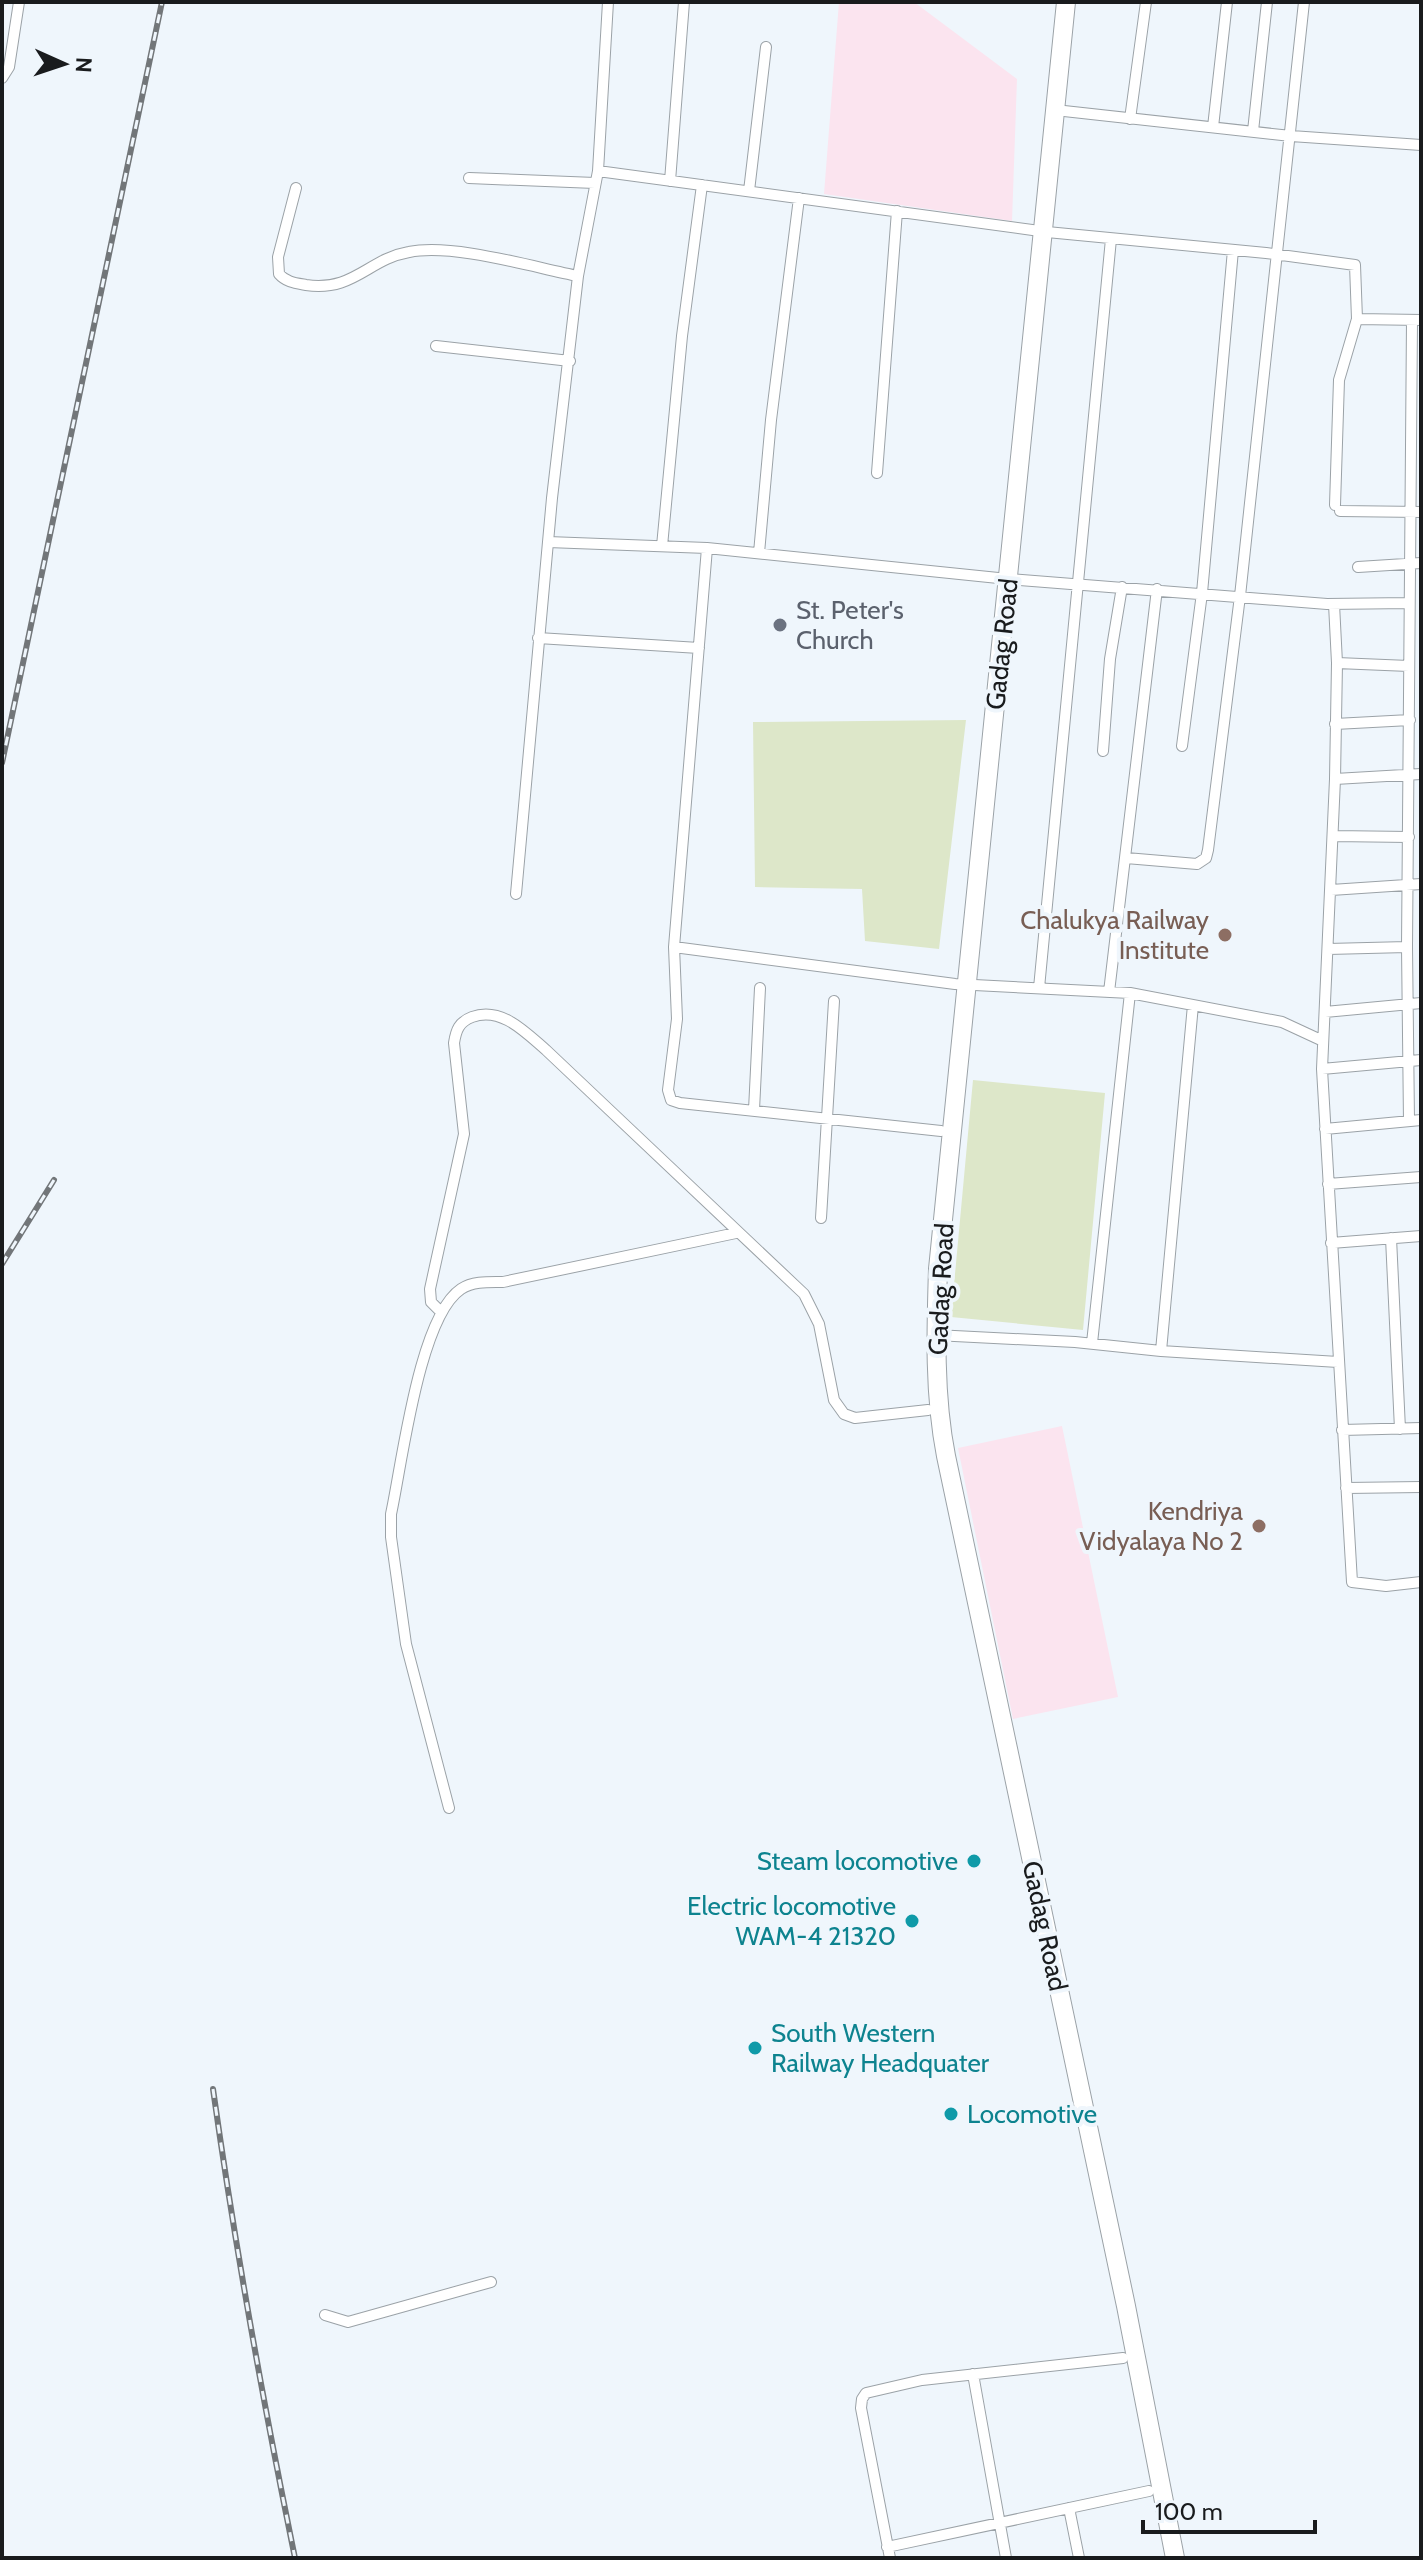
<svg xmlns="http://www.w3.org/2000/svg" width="1423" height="2560" viewBox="0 0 1423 2560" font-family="Cabin,sans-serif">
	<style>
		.commercial { fill: #fbe4ef }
		.green { fill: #dde7c9 }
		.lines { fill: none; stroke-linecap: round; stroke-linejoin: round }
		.minor-casing { stroke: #9ba2a7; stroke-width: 12 }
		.trunk-casing { stroke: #9ba2a7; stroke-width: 20 }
		.minor { stroke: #fff; stroke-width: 10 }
		.trunk { stroke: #fff; stroke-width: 18 }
		.rail-casing { stroke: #727679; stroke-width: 6 }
		.rail { stroke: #eff6fc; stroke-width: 3; stroke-dasharray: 9; stroke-linecap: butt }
		.worship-dot { fill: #6b7280; stroke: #eff6fc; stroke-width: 3 }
		.education-dot { fill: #8d6e63; stroke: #eff6fc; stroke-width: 3 }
		.culture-dot { fill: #0f9aa8; stroke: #eff6fc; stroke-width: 3 }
		.labels { text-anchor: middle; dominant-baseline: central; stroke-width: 8; stroke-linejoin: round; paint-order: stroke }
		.worship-label { font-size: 26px; fill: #5b616d; stroke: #eff6fc; text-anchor: start }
		.street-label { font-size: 26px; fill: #191b1d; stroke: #eff6fc }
		.education-label { font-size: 26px; fill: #785e54; stroke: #eff6fc; text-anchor: end }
		.culture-label { font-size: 26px; fill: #0d838f; stroke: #eff6fc; text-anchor: end }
	</style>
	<rect width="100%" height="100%" fill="#eff6fc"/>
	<path class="commercial" d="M839 2H914L1017 79 1012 221 824 194Z
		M1062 1426 1118 1697 1013 1719 958 1448Z"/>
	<path class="green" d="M966 720 939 949 865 941 862 889 755 887 753 722Z
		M973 1080 1105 1093 1083 1330 951 1317Z"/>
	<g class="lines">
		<defs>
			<path id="minor" d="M2 78 9 67 19 2
				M1055 110 1291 136 1421 145
				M1130 119 1146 2
				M1213 127 1227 2
				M1253 131 1267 2
				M598 171 1047 232 1266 253 1355 265 1357 319 1421 320
				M469 178 595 183
				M670 181 684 2
				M296 188 278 257 279 274C286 282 295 283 306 285 354 292 368 259 409 252 453 243 532 267 578 276
				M749 191 766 47
				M436 346 570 361
				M877 473 897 211
				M1335 505 1339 380 1357 319
				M1340 511 1421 512
				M548 542 707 548 1008 579 1327 604 1409 603
				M662 546 682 336 702 185
				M707 548 674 947 955 984 1130 993 1282 1022 1323 1041
				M759 553 771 420 799 198
				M1358 567 1421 563
				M1334 604 1337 663 1335 779 1322 1069 1352 1582 1386 1586 1421 1582
				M538 638 699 648
				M1337 663 1409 666
				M1335 724 1410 720
				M1182 746 1202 593 1233 250
				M1103 751 1110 659 1122 587
				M1335 779 1421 774
				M1333 836 1409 837
				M1126 858 1197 864 1206 858 1208 850 1240 596 1304 2
				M1331 890 1421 884
				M516 894 552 498 578 276 598 171 608 2
				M674 947 677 1019 668 1090 671 1100 680 1103 941 1131
				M1328 949 1407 947
				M1039 988 1111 239
				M1109 992 1157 589
				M1325 1012 1421 1003
				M1322 1069 1421 1060
				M754 1110 760 988
				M1409 1121 1407 947 1412 321
				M1325 1129 1421 1120
				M1328 1184 1421 1177
				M821 1218 834 1001
				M1391 1238 1400 1429
				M1331 1243 1421 1236
				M441 1312 431 1302 430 1289 464 1134 454 1043C456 1030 459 1022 472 1017 501 1006 525 1032 546 1050L804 1294 819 1324 834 1400 844 1414 855 1418 928 1410
				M935 1335 1075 1342 1161 1351 1338 1362
				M1092 1343 1130 993
				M1161 1351 1193 1005
				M1342 1430 1421 1428
				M1346 1488 1421 1487
				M449 1808 406 1644 391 1537V1514C402 1464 419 1317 461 1289 473 1281 489 1282 503 1282L736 1233
				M325 2315 348 2322 491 2282
				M973 2374 1006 2558
				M1069 2508 1079 2558
				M887 2547 1149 2491
				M890 2558 861 2408 862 2399 866 2393 922 2380 1123 2358"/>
			<path id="trunk" d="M1066 2 938 1269C936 1331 934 1395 946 1456L1126 2306 1175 2558"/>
		</defs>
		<use href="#minor" class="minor-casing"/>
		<use href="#trunk" class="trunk-casing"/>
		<use href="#minor" class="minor"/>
		<use href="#trunk" class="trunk"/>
		<defs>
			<path id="rail" d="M2 763 162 2
				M2 1264 54 1180
				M213 2089C235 2246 263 2402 295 2558"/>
		</defs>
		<use href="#rail" class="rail-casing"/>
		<use href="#rail" class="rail"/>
	</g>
	<circle class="worship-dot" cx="780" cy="625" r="8"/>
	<g class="education-dot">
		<circle cx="1225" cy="935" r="8"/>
		<circle cx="1259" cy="1526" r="8"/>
	</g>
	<g class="culture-dot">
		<circle cx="974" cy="1861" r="8"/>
		<circle cx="912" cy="1921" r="8"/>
		<circle cx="755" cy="2048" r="8"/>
		<circle cx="951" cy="2114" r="8"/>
	</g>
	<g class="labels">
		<g class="worship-label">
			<text x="796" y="610">St. Peter's<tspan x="796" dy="30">Church</tspan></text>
		</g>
		<g class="street-label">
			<text transform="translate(1002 644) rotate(-84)">Gadag Road</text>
			<text transform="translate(941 1289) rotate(-87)">Gadag Road</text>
			<text transform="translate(1045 1926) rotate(78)">Gadag Road</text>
		</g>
		<g class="education-label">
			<text x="1209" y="920">Chalukya Railway<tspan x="1209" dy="30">Institute</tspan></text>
			<text x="1243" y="1511">Kendriya<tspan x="1243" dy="30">Vidyalaya No 2</tspan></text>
		</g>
		<g class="culture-label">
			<text x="958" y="1861">Steam locomotive</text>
			<text x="896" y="1906">Electric locomotive<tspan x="896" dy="30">WAM-4 21320</tspan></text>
			<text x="771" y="2033" text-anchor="start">South Western<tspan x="771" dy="30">Railway Headquater</tspan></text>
			<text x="967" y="2114" text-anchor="start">Locomotive</text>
		</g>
	</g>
	<rect width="1423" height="2560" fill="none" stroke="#191b1d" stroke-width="8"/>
	<g transform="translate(64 64) rotate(93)" stroke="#eff6fc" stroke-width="6" paint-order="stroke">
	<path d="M0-6L14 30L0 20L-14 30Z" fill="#191b1d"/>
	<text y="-12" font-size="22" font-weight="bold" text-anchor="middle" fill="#191b1d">N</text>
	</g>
	<path d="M1143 2520v12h172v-12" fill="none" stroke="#191b1d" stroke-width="4"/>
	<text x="1155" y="2520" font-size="24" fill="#191b1d" stroke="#eff6fc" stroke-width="6" paint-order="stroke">100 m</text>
</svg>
